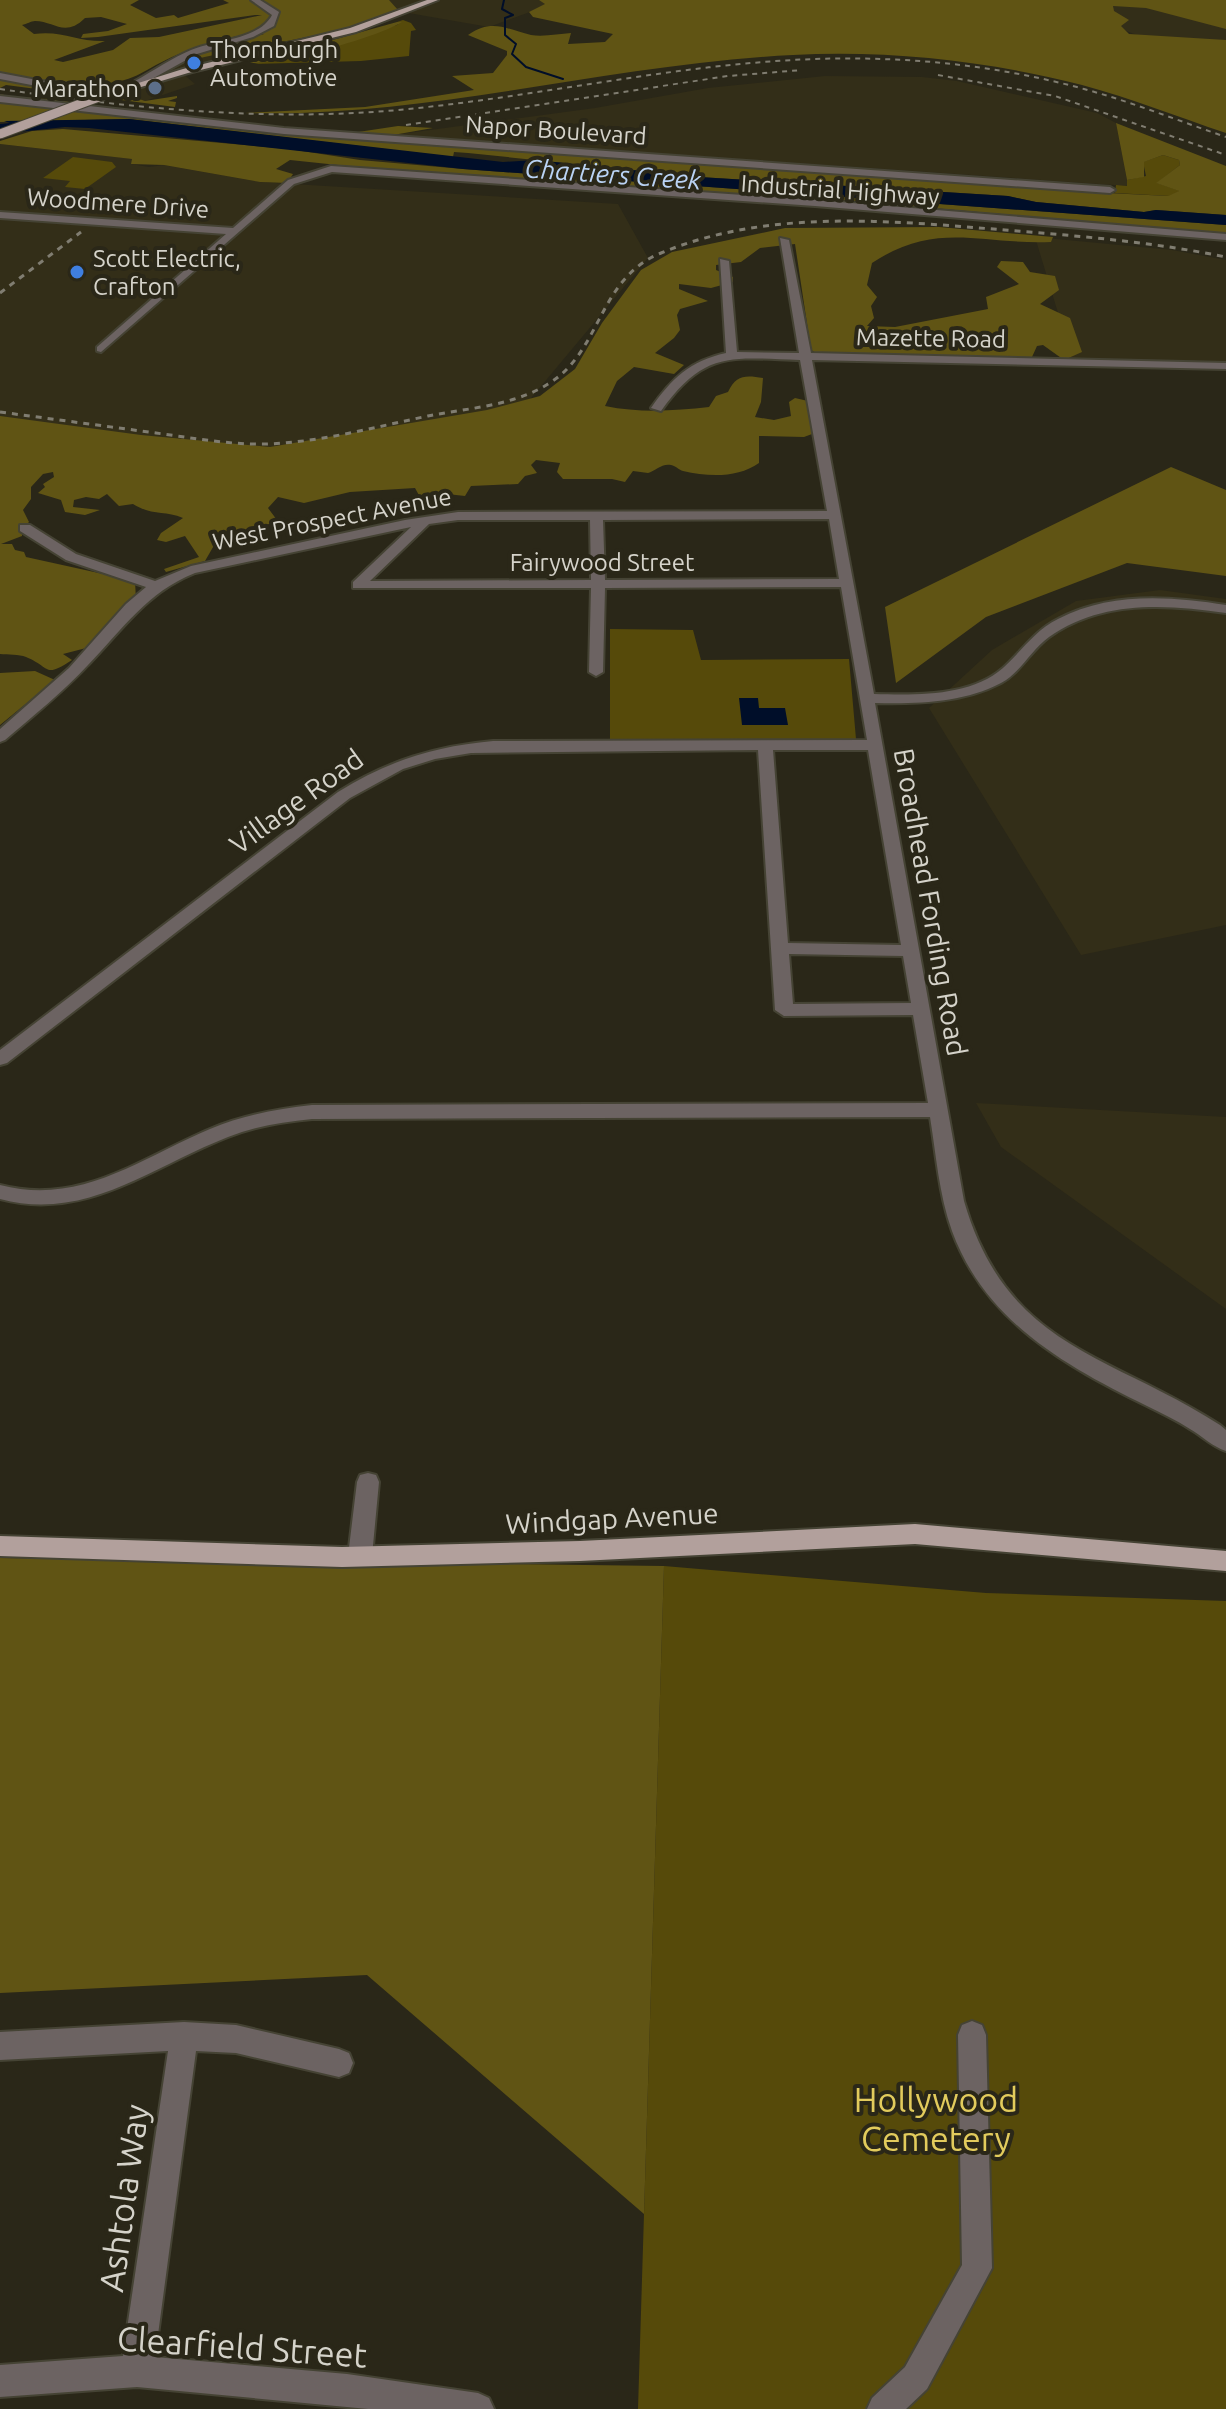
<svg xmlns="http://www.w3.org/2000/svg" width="1226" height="2409" viewBox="0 0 1226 2409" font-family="Ubuntu,sans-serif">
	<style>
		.built { fill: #332e18 }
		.green { fill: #564a0a }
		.forest { fill: #605414; fill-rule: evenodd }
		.water { fill: #000e29 }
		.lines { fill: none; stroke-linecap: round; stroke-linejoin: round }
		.stream { stroke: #000e29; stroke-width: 2 }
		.minor-casing { stroke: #454334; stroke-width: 4 }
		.major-casing { stroke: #454334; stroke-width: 4 }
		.minor { fill: #6c6362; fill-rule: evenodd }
		.major { fill: #b2a09c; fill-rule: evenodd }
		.rail-far1 { stroke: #807d71; stroke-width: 2; stroke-dasharray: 5 5; stroke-linecap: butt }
		.rail { stroke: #807d71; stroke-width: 3; stroke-dasharray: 6 6; stroke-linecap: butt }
		.major-bridge-casing { stroke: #454334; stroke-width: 11; stroke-linecap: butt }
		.major-bridge { stroke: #b2a09c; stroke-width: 9 }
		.shop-dot { fill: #3f7fe0; stroke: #2a2718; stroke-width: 3 }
		.service-dot { fill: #5c6f8a; stroke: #2a2718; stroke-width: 3 }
		.labels { text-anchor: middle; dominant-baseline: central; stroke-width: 8; stroke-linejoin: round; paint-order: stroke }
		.far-poi-label { font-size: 24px; fill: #d5d3ca; stroke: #2a2718; text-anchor: start }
		.far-street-label { font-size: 24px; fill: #d5d3ca; stroke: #2a2718 }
		.far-water-label { font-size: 26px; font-style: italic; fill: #bad3f4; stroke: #2a2718 }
		.street-label { font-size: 28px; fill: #d5d3ca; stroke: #2a2718 }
		.near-park-label { font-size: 34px; fill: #e2cb5c; stroke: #2a2718 }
		.near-street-label { font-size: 34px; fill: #d5d3ca; stroke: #2a2718 }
	</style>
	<rect width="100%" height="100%" fill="#2a2718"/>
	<path class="built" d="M366 0H553L557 2 489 27 357 4Z
		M1045 0H1226V69Z
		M331 24 347 30 181 72 195 84 145 101 120 94 183 61 212 51Z
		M825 76 922 77 957 81 1097 113 1116 123 1128 186 393 135 595 108 708 88Z
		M0 144 133 159 131 164 149 167 164 165 260 182 618 204 648 258 527 403 288 457 0 424Z
		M1035 237 1172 250 1226 260V362L1072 359Z
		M1160 590 1226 599V925L1081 955 929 708 992 650 1076 601Z
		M976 1103 1226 1117V1309L1001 1147Z"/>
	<path class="green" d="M403 20 411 23 416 30 411 31 409 56 361 61 254 64 304 53 397 25 401 22H397Z
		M1163 155 1179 160 1180 165 1157 183 1180 191 1169 196 1115 193 1116 185 1127 186V180L1146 176 1143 162Z
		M73 157 112 162 116 167 85 189 65 187 70 181 43 178Z
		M610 629 693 630 701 660 849 659 856 739 610 740Z
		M664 1566 986 1593 1226 1601V2409H638Z"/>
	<path class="forest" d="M0 0H139L130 5 156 18 174 15 178 18 229 3 223 0H389L398 10 393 17C326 36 256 45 186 61L208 50 264 34C232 34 201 44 172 57 137 73 137 82 95 84L145 101 177 96V98L168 101 176 102 175 107 6 85 0 88ZM255 15H262L159 37 130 38 113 50 63 62 54 60 105 41C78 42 62 30 34 34L22 25C27 24 31 21 35 21 54 21 65 38 85 18L101 17 127 24 108 31 83 34 81 38 98 37Z
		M539 0H1226V29L1146 8 1113 6 1114 11 1129 20 1121 26 1129 34 1226 40V133C1178 117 1131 98 1082 85 989 61 889 50 793 55 609 64 430 118 245 113L365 107 474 90 452 76 493 73 507 55V51L468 35C492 18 506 29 531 35 543 37 559 34 571 33L568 44 605 42 613 34 533 17 529 12 545 4Z
		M397 22H402C379 37 278 65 250 63Z
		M0 94C30 101 68 94 94 113L338 135 398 126 433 128 393 135V139L1108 193 1168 196 1179 191 1156 183 1180 165 1179 160 1163 155 1144 162V177L1127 180 1116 123 1226 166V215L1156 210 1144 212 1036 202 1008 196 699 177 468 153 454 152 453 157 129 119 0 122Z
		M63 129 289 149 360 160 463 169 1226 225V234L831 199 433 175 290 160 276 169 293 174 287 183 260 182 164 165 131 164 132 159 0 144V141L32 131Z
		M939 227 1053 237 1051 242C981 245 937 220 872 263L867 285 877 297 871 306 874 318 867 326 895 327 988 309 986 297 1019 284 997 267 1001 261 1023 262 1030 272 1055 276 1059 290 1040 304 1070 318 1082 352 1064 360 1043 345 1037 346 1032 357 818 354 811 350 795 244 760 248 741 262 716 265V270L733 277V282L711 288 679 284V289L708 301 680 309 677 315 680 330 674 338 655 353 684 365 674 374 634 367 617 381 605 406C639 413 674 411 709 407L716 396 728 392C736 375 745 375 763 378L761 402 755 417 774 420 791 416 789 402 795 398 808 401 812 434 804 437 759 436V463C738 478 709 477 683 471 679 470 676 466 671 465 662 463 655 471 648 473L633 471 625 482 612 479H563L557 472 560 463 536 460 531 465 537 473 525 476 518 484 471 486 465 496 447 494 437 501 421 499 415 488 350 492 304 503 278 497 268 508 277 520C264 529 237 530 220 535L205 561 166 572 164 569 199 557 185 536 166 542 157 540 161 533 183 518C164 510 152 516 133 504L119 506 107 494 99 499 86 497 74 500 73 507 100 510 85 515 65 512 61 500 38 493 45 487 43 484 54 477 53 472 43 474 31 487V499L23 510 29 522 22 529V536L1 544H12L15 550 24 552 26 557 135 581 136 600 90 647 63 654 72 660C43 679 51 667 26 657 19 654 8 655 0 654V416L141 435 270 447 487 410 540 396 575 369 602 323 641 270 672 252 785 228Z
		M1171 467 1226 490V576L1127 563 986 617 896 683 885 607Z
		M35 671 55 680 0 725V673Z
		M0 1558 664 1566 644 2214 367 1975 0 1993Z"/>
	<path class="water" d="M129 119 503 162 536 160 699 177 1008 196 1036 202 1144 212 1156 210 1226 215V225L463 169 89 128 65 127 0 134V124L10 123 4 121Z
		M739 698H758L759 708H785L788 725H742Z"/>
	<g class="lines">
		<path class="stream" d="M504 0 502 9 513 15 505 18V35L516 44 512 54 526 67 563 79"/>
		<defs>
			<path id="minor" d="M251 0H260L279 12 274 26 253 37 197 54 141 85H135V81C153 71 172 58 191 50 215 40 259 40 272 15Z
				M0 73 42 81 124 89 120 92 42 87 0 79Z
				M0 96 284 128 1110 187 1115 190 1110 193 284 134 0 102Z
				M331 166 815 200 1226 234V240L815 206 332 172 294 184 101 352 97 351V347L226 234 0 218V212L233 228 288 180Z
				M780 238 789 240 811 353 1226 363V369L812 360 874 694C915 695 970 697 1003 668 1022 651 1034 631 1058 619 1109 592 1170 596 1226 605V613C1166 604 1101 600 1049 637 1031 650 1021 672 1001 683 963 703 917 704 875 703L964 1201C1007 1349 1109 1353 1220 1425L1226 1430V1451C1213 1447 1202 1436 1190 1429 1176 1420 1161 1413 1147 1406 1065 1366 985 1321 952 1231 939 1195 936 1154 930 1117L312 1119C283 1122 255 1126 228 1137 151 1167 86 1222 0 1199V1185C80 1206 139 1159 210 1129 243 1115 277 1109 312 1105L928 1103 913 1015 784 1016 775 1010 758 750 471 753 435 759 403 769 350 798 7 1063 0 1065V1050L338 792C387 761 436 746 493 741L867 740 841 587 605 588 603 672 596 676 589 672 591 588H353V582L411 527 195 573C147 592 123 629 88 665 63 692 33 716 5 740L0 742V729L69 668 126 604 146 587 66 560 20 531V525H30L76 554 155 581 191 566 405 520 458 512 827 511 800 360C732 358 705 349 661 411L651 408C672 378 690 361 726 353L720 259 729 261 737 352 799 353ZM829 519 839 579 605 580 603 520ZM458 520H590L591 580 370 581 429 524ZM773 750H868L901 945 788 943ZM789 954 903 956 911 1003 793 1004Z
				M368 1473 376 1475 379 1482 372 1556 368 1563 360 1566 352 1563 348 1556 357 1482 360 1475Z
				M972 2021 982 2025 986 2035 992 2268 927 2389 906 2409H867L872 2398 905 2367 962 2265 958 2035 962 2025Z
				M184 2022 236 2025 339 2049 349 2053 353 2063 349 2073 339 2077 236 2053 196 2051 155 2357 347 2374 478 2393 489 2398 494 2409H368L137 2387 0 2397V2365L123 2356 168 2051 0 2060V2032Z"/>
			<path id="major" d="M427 0H438L356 32 188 73 104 98 100 95 183 69 350 28Z
				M915 1524 1226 1551V1571L915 1544 580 1561 342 1567 0 1556V1536L342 1547 580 1541Z"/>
		</defs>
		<use href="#minor" class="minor-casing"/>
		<use href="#major" class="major-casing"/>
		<use href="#minor" class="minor"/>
		<use href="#major" class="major"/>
		<path class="rail-far1" d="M938 75 1055 96 1226 155
			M0 89C132 108 264 122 398 110 560 95 717 53 881 59 949 61 1018 71 1084 89 1132 102 1179 121 1226 137
			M406 125 728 76 802 70"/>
		<path class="rail" d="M0 293 81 232
			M0 412C52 419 104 426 156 433 193 438 230 445 267 444 322 442 375 427 428 416 468 408 513 406 548 384 602 352 597 279 661 253 769 208 892 221 1005 230 1079 236 1153 242 1226 257"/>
		<defs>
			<path id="major-bridge" d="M0 134 104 95"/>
		</defs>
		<use href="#major-bridge" class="major-bridge-casing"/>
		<use href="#major-bridge" class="major-bridge"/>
	</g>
	<g class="shop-dot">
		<circle cx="194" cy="63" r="8"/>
		<circle cx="77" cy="272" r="8"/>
	</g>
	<circle class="service-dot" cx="155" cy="88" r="8"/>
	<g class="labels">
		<g class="far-poi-label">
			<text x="210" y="49">Thornburgh<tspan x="210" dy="28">Automotive</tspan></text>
			<text x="139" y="88" text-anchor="end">Marathon</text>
			<text x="93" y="258">Scott Electric,<tspan x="93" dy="28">Crafton</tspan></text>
		</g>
		<g class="far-street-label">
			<text transform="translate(556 130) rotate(4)">Napor Boulevard</text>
			<text transform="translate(840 190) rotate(4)">Industrial Highway</text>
			<text transform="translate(118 203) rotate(4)">Woodmere Drive</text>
			<text transform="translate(931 338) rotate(1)">Mazette Road</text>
			<text transform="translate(332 519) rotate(-11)">West Prospect Avenue</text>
			<text x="602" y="562">Fairywood Street</text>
		</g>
		<g class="far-water-label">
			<text transform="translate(613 174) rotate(4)">Chartiers Creek</text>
		</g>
		<g class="street-label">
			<text transform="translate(296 801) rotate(-36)">Village Road</text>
			<text transform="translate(931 902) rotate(80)">Broadhead Fording Road</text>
			<text transform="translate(612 1518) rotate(-3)">Windgap Avenue</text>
		</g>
		<g class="near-park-label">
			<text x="936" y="2099">Hollywood<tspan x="936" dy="39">Cemetery</tspan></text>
		</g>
		<g class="near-street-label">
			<text transform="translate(123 2198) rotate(-82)">Ashtola Way</text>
			<text transform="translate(242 2346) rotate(4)">Clearfield Street</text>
		</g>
	</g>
</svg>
